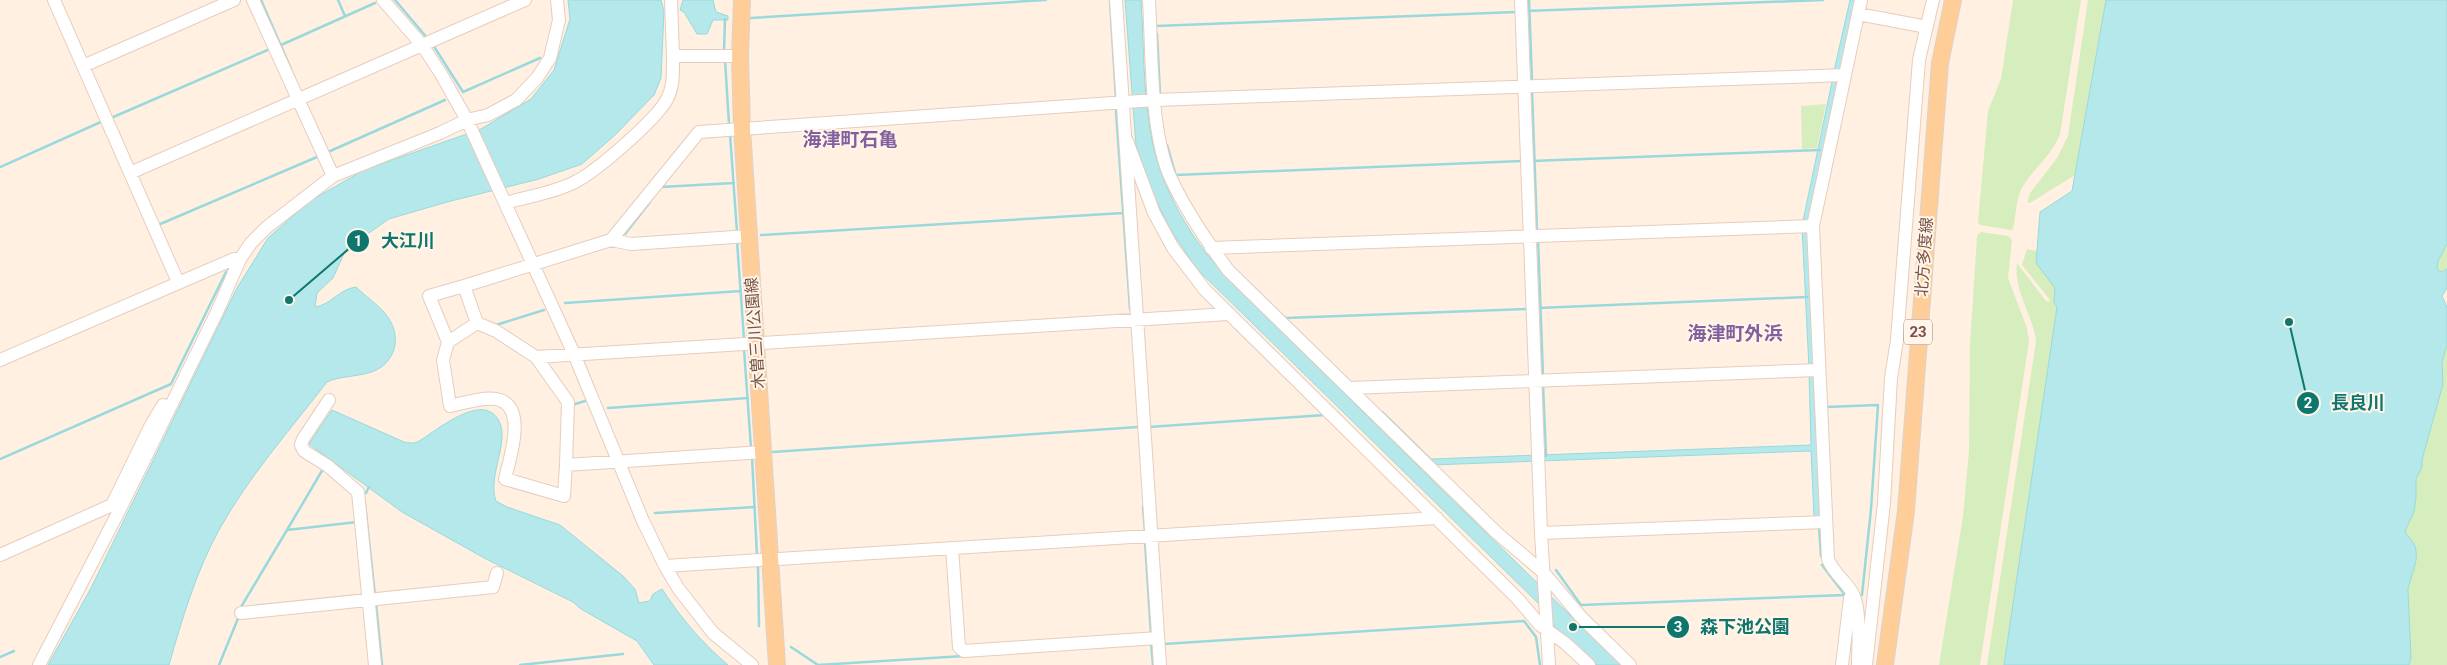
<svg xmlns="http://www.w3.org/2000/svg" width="2447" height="665" viewBox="0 0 2447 665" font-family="Roboto,'Noto Sans JP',sans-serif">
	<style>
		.green { fill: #d6eebe }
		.water { fill: #b4e8ea; stroke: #99d9dd }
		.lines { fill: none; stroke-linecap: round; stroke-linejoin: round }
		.stream { stroke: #99d9dd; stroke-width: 2.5 }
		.minor-casing { stroke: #e6cdbe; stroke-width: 14 }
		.major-casing { stroke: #dcd2cf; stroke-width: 18 }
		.minor { stroke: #fff; stroke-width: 12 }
		.major { stroke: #ffce98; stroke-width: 16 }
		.labels { text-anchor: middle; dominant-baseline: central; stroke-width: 4; stroke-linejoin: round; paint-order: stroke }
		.shield { fill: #fff5ea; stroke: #a18376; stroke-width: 1 }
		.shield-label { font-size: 15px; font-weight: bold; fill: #795245 }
		.street-label { font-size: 16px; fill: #795245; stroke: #fff5ea }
		.quarter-label { font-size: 19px; font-weight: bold; fill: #82609d; stroke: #fff5ea }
		.leader { fill: none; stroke: #0f766e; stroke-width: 2 }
		.callout-dot { fill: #0f766e; stroke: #fff5ea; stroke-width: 2 }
		.mark-label { font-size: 15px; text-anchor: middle; font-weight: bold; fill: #fff }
		.callout-label { font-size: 18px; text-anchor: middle; font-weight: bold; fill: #0f766e; stroke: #fff5ea; stroke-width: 4; stroke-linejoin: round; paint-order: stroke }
	</style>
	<rect width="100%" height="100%" fill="#fff0e1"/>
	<path class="green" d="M2013 0H2081L2060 134C2053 154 2034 168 2023 186 2016 198 2016 215 2013 229L2011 230 1980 225 1978 222 1988 111 2001 79Z
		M2088 0H2106L2075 175 2030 203 2027 202 2030 193 2057 158 2068 136Z
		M1826 104 1817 148 1802 149 1801 106Z
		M1981 232 2008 236 2012 240 2008 278 2027 328 2029 341 1980 665H1939L1963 516 1969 451 1970 345 1977 236Z
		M2447 244V269L2438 272V261Z
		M2027 249 2037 251 2036 263 2055 288 2054 303 2057 307 2004 665H1987L2036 341C2033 315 2013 290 2017 263L2046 301 2049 302 2050 300 2022 265Z
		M2447 329V665H2409L2411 657 2408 590C2410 575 2421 560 2414 544 2411 539 2407 536 2405 531L2414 512 2416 497V479L2422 467V460L2436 410 2442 359 2447 345Z"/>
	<path class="water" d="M568 0H661L664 11 661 78 654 95 615 135 582 164 539 179 447 202 389 219 346 249 333 278 317 293 315 307C331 305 339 289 356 287 366 297 382 307 389 319 403 340 393 367 368 373 354 377 340 376 327 382 290 430 249 476 219 530 196 572 182 619 169 665H48L91 588 237 288 268 238 310 201 364 170 481 129 531 99 554 70 570 19Z
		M683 0H713L716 12 728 16V20H713L707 34H697L684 12 680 10Z
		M1125 0H1141C1144 44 1143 98 1152 140 1163 195 1195 245 1233 284L1421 469 1428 460 1431 459 1811 445 1809 374 1814 375 1820 518 1814 517 1811 451 1432 465 1425 473 1621 665H1597L1554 626 1538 603 1197 269 1172 232 1151 191 1136 145Z
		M1850 0H1856L1842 71H1834Z
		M2106 0H2447V244L2438 261 2437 269 2441 272 2447 269V288L2442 296 2447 307V345L2442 362 2443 384 2422 460V467L2416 479V497L2414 512 2405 531C2407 536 2411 539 2414 544 2421 560 2410 575 2408 590L2411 658 2409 665H2004L2057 307 2054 303 2055 288 2036 263 2040 212 2072 191Z
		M1833 77 1840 81 1810 221H1803Z
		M1802 227 1808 229 1814 367 1809 368Z
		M332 410 404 442C409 443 414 444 419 441 435 432 483 390 499 421 510 442 487 476 496 501L507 507 560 525 623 576 635 589 639 603 650 601 653 594 662 589C681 618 701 642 728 665H654L637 641 581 609 573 602 486 559 402 512 309 444Z"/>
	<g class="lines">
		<path class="stream" d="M261 0 291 69
			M338 0 345 16
			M395 0 428 39
			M1110 0 1116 98
			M1529 0 1532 81
			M1526 11 1823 0
			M751 18 1046 0
			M1156 26 1516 12
			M1157 34 1160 94
			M281 45 375 3
			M433 45 463 92 540 58
			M724 51 725 19
			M725 60 729 124
			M1532 91 1537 230
			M1116 111 1130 309
			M111 118 270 49
			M730 134 737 232
			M1167 145 1176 176
			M328 152 445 100
			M1532 161 1820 150
			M0 167 103 121
			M1176 175 1522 161
			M661 187 734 183
			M158 225 317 157
			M625 234 650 202
			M761 235 1123 213
			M1538 239 1543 376
			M737 241 744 339
			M565 303 741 291
			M1538 308 1807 297
			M1286 318 1528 309
			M496 325 544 310
			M744 349 751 448
			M1543 385 1546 456
			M572 405 585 401
			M1826 407 1878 405 1871 509 1862 595
			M608 408 748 398
			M1382 412 1432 461
			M1149 427 1325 415
			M773 452 1138 427
			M752 457 757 556
			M0 459 171 384 226 272
			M366 493 369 487
			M365 504 375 596
			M1143 507 1145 531
			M655 513 755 507
			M1819 527 1821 556
			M287 530 323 469
			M1145 541 1151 634
			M758 564 759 626
			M1822 565 1845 595
			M1556 570 1581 605 1845 595
			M376 604 382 665
			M241 607 287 530 357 522
			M1151 643 1153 665
			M1164 644 1524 621 1536 637 1540 665
			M791 647 818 665 964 656
			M0 657 14 651
			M219 665 239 616
			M520 665 623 654"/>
		<defs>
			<path id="minor" d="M54 0 178 282
				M253 0 333 176
				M383 0 422 45 441 74 467 120 574 354 643 521 665 566 678 588 713 633 752 665
				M671 0 673 56
				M1116 0 1160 665
				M1149 0C1152 52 1150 123 1168 172 1183 207 1205 239 1228 270L1497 533 1544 573 1581 617 1630 665
				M1521 0 1541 533 1549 665
				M1858 14 1927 27
				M83 66 234 0
				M1127 141 1154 213 1173 248 1205 290 1517 598 1540 625 1565 643 1589 665
				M130 173 525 0
				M506 203C529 196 554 193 575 182 597 171 654 121 666 101 674 88 673 71 673 56H740
				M611 240 631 244 749 236
				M1211 248 1813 226
				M477 323 448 342 443 360 450 406C464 403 482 397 496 399 529 405 509 460 505 479L564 496 566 465
				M448 342 429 296 464 286
				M536 357 1228 314
				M0 360 234 259H240
				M1350 388 1818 370
				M329 400 303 439 301 445 304 451 328 466 358 492 375 665
				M763 452 566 465 568 402 536 357 496 331 477 323 464 286 611 240 699 132 1155 100 1844 75
				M1541 533 1826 522
				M952 548 959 647 964 651 1158 638
				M0 555 112 505 151 425 163 405
				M665 566 1437 518
				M241 613 493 587 497 573
				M39 665 119 511 217 312 240 259 251 243 267 227 333 176 440 133 467 120 488 115 516 100 537 78 550 58 559 20 557 0
				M1842 665 1850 598
				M1858 665C1858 647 1861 609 1853 594 1846 581 1833 573 1828 559L1813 226 1861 0
				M1866 665 1884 503 1891 378 1897 340 1919 60 1933 0"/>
			<path id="major" d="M742 0 740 56 742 129 777 665
				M1885 665 1906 511 1940 63 1953 0"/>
		</defs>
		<use href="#minor" class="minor-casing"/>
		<use href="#major" class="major-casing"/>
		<use href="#minor" class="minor"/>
		<use href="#major" class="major"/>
	</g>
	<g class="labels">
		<rect class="shield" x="1904" y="319.5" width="28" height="25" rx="4"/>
		<g class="shield-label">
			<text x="1918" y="332">23</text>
		</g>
		<g class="street-label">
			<text transform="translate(1924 257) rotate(-86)">北方多度線</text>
			<text transform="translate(755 333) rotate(-94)">木曽三川公園線</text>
		</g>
		<g class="quarter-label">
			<text x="850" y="139">海津町石亀</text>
			<text x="1735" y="333">海津町外浜</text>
		</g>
	</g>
	<path class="leader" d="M289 300L358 241M2289 322L2308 403M1573 627L1678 627"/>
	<g class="callout-dot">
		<circle cx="289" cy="300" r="5"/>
		<circle cx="2289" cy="322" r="5"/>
		<circle cx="1573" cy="627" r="5"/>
		<circle cx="358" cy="241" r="12"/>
		<circle cx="2308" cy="403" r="12"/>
		<circle cx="1678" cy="627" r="12"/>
	</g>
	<g class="mark-label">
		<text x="358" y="246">1</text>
		<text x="2308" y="408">2</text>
		<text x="1678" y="632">3</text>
	</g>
	<g class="callout-label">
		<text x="408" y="247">大江川</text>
		<text x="2358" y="409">長良川</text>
		<text x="1745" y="633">森下池公園</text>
	</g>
</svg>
